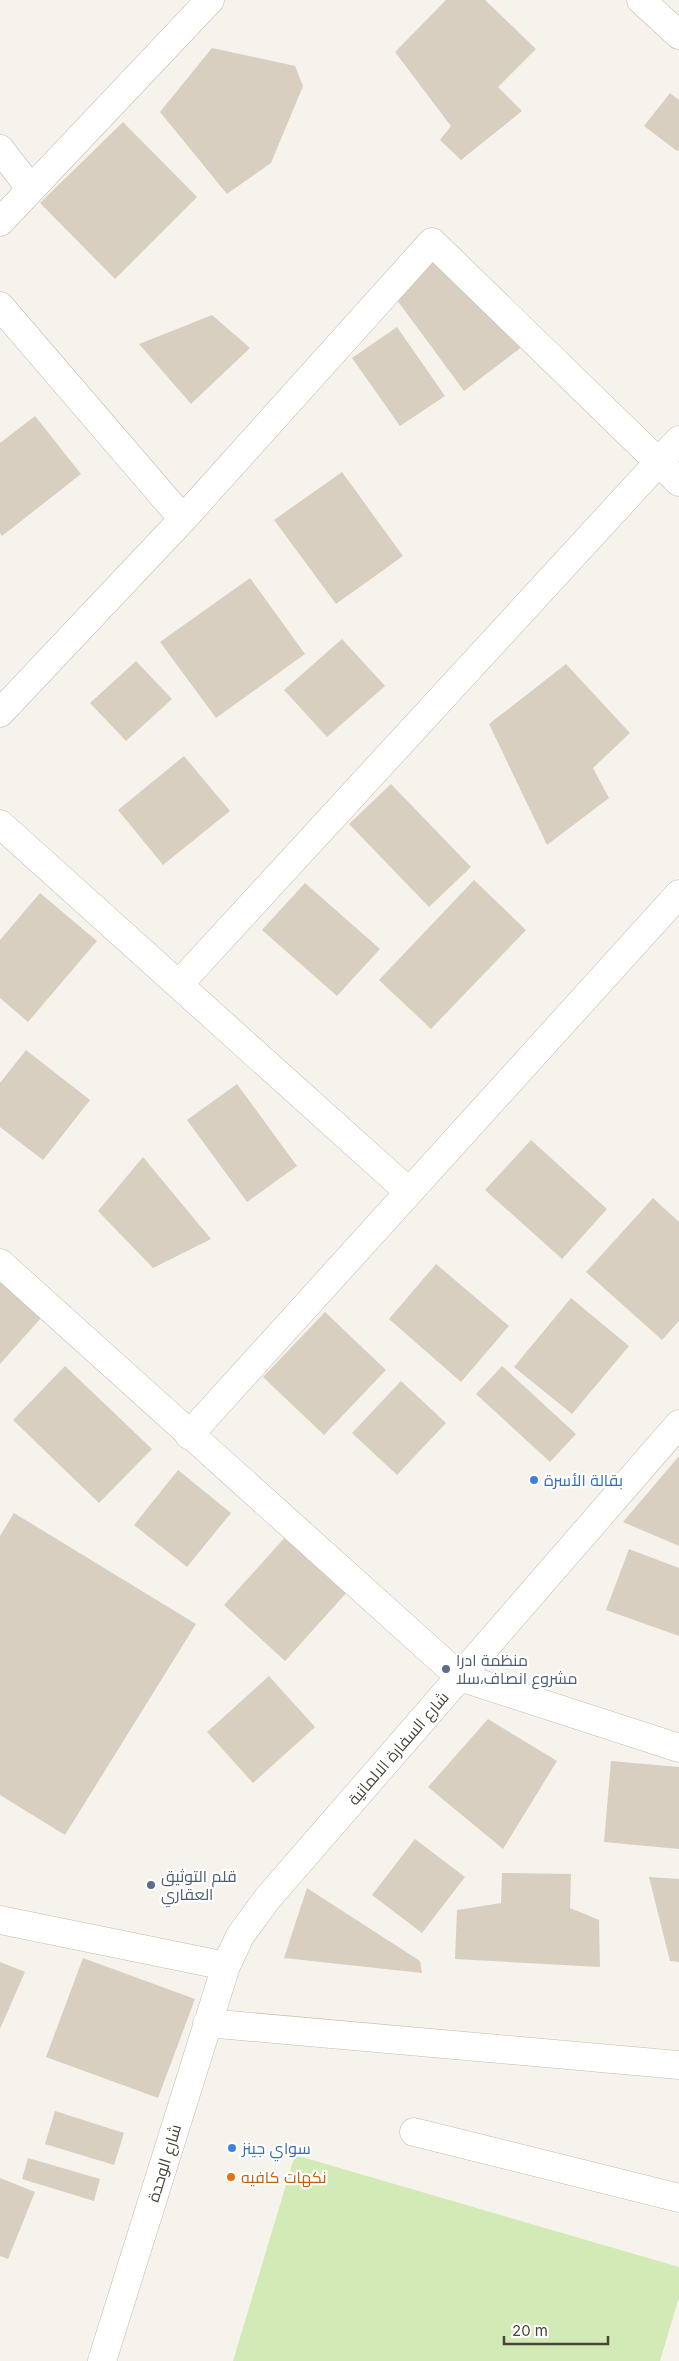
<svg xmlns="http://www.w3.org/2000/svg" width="679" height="2361" viewBox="0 0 679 2361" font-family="Inter,Cairo,sans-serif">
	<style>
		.green { fill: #d2eab5 }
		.building { fill: #d8cfc1 }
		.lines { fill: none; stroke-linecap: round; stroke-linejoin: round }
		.minor-casing { stroke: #c2bbae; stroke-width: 29 }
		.minor { stroke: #fff; stroke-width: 28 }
		.shop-dot { fill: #3f7fe0; stroke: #fff; stroke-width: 2 }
		.service-dot { fill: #5c6f8a; stroke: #fff; stroke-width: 2 }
		.food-dot { fill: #e8710a; stroke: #fff; stroke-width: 2 }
		.labels { text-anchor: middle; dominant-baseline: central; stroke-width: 4.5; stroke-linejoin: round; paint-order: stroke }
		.shop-label { font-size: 16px; fill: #366cbe; stroke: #fff; text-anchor: start }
		.service-label { font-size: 16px; fill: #4e5e75; stroke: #fff; text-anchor: start }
		.street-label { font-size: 16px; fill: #4b4439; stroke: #fff }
		.food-label { font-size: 16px; fill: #c56008; stroke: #fff; text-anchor: start }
	</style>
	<rect width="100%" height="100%" fill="#f6f3ec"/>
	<path class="green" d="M295 2155 679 2267V2297L660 2361H233Z"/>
	<path class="building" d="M446 0H485L536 49 498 87 522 111 461 160 440 140 451 126 395 52Z
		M212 48 295 66 303 86 271 163 227 194 160 112Z
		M670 93 679 100V149L677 151 644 126Z
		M123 122 197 197 115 279 40 203Z
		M427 253 523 346 464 391 391 292Z
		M212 315 250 348 191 404 139 344Z
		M397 327 445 396 400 426 352 358Z
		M35 416 81 474 2 536 0 533V443Z
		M342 472 403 556 336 604 274 520Z
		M250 578 305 654 216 718 160 642Z
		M342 639 385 686 327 737 284 690Z
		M136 661 172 699 126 741 90 703Z
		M566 664 630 733 593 768 609 798 547 845 489 724Z
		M184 756 230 811 163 865 118 810Z
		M391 784 471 867 429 907 349 824Z
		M474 880 526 930 431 1029 379 980Z
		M305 883 380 949 337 996 262 930Z
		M40 893 97 941 28 1022 0 998V940Z
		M26 1050 90 1100 43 1160 0 1127V1083Z
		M237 1084 297 1166 247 1202 187 1120Z
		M531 1140 607 1209 562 1259 485 1190Z
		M143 1157 211 1239 153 1268 98 1211Z
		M653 1198 679 1222V1321L662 1340 586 1272Z
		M436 1264 509 1326 461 1382 389 1319Z
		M0 1282 41 1318 0 1364Z
		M571 1298 629 1346 572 1414 514 1367Z
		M325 1312 386 1370 324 1435 263 1377Z
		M65 1366 152 1449 99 1503 13 1420Z
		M502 1366 576 1434 550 1462 476 1394Z
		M401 1381 446 1423 397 1475 352 1433Z
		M679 1456V1546L623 1522Z
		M178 1470 231 1513 187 1567 134 1525Z
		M14 1513 196 1624 65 1835 0 1795V1536Z
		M288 1534 349 1590 285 1661 224 1605Z
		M629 1549 679 1568V1636L606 1610Z
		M269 1676 315 1727 253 1783 207 1732Z
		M488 1719 557 1761 503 1849 428 1787Z
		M611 1761 679 1767V1849L604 1842Z
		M415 1839 465 1877 422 1933 372 1895Z
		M502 1873 571 1874 570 1908 599 1920 600 1967 455 1959 457 1910 501 1903Z
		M649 1877 679 1879V1962L670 1961Z
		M307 1888 420 1961 422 1973 284 1958Z
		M83 1958 195 1999 158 2098 46 2057Z
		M0 1962 25 1972 0 2029Z
		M55 2111 124 2133 114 2165 45 2144Z
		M28 2158 100 2179 94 2201 22 2179Z
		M0 2178 35 2192 8 2259 0 2256Z"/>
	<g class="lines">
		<defs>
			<path id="minor" d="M641 0 679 35
				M0 149 31 189
				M0 222 210 0
				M0 306 183 519
				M0 713 183 519 432 242 679 482
				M0 824 409 1192
				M179 984 679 440
				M0 1263 460 1677 679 1748
				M189 1435 679 894
				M0 1920 226 1966
				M207 2023 679 2065
				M414 2132 679 2198
				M102 2361 226 1966 240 1936 267 1899 679 1424"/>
		</defs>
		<use href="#minor" class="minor-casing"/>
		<use href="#minor" class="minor"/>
	</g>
	<g class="shop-dot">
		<circle cx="534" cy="1480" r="5"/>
		<circle cx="232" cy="2148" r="5"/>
	</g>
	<g class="service-dot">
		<circle cx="446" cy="1669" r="5"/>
		<circle cx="151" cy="1885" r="5"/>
	</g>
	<circle class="food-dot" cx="231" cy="2177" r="5"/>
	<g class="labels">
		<g class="shop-label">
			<text x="544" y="1480">بقالة الأسرة</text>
			<text x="242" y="2148">سواي جينز</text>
		</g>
		<g class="service-label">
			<text x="456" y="1660">منظمة ادرا<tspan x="456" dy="18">مشروع انصاف،سلا</tspan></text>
			<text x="161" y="1876">قلم التوثيق<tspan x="161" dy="18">العقاري</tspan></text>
		</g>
		<g class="street-label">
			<text transform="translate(398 1748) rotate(-49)">شارع السفارة الالمانية</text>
			<text transform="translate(164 2163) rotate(-73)">شارع الوحدة</text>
		</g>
		<g class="food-label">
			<text x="241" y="2177">نكهات كافيه</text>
		</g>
	</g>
	<path d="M504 2336v8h104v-8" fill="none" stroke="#4b4439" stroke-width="2.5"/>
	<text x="512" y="2336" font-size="15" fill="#4b4439" stroke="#ffffff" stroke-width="4" paint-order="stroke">20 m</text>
</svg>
